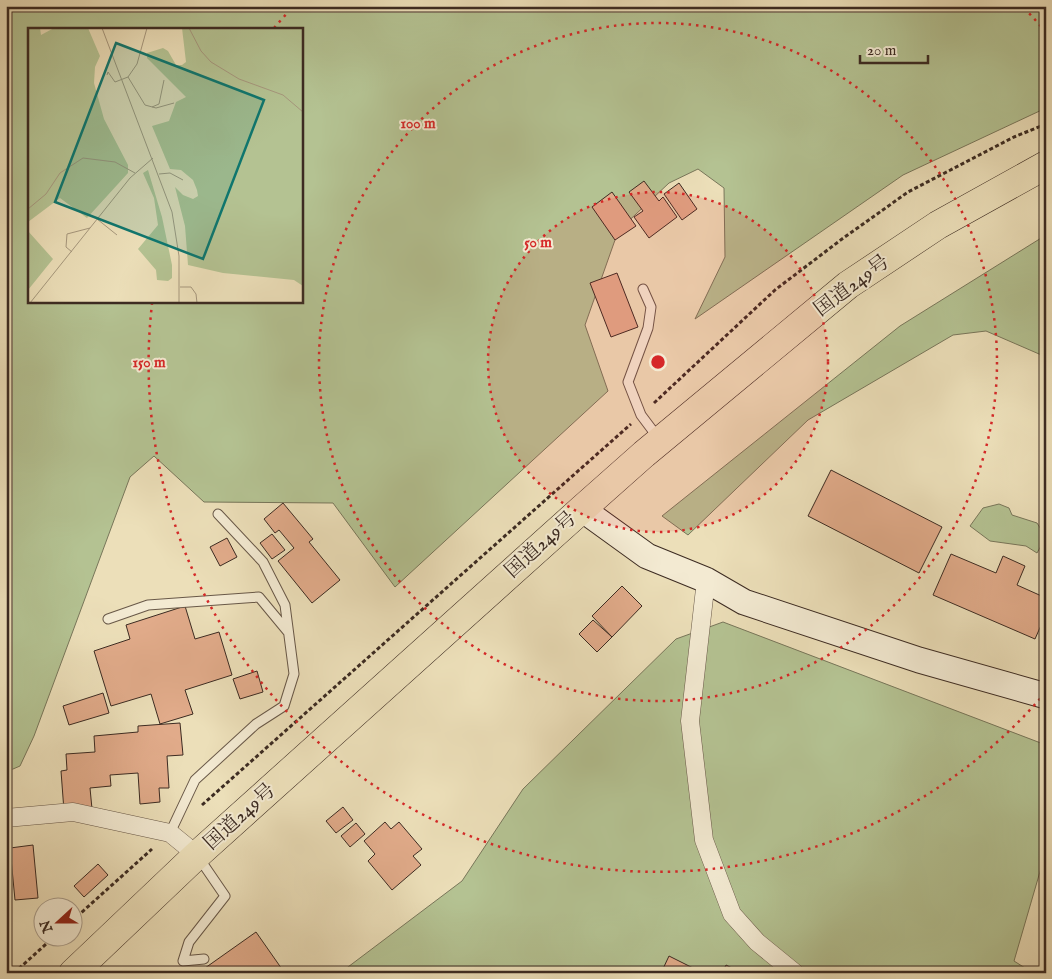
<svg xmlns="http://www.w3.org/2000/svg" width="1052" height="979" viewBox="0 0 1052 979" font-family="'IM FELL English','Noto Serif JP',serif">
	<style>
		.green { fill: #b4c292; stroke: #78765a; fill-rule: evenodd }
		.building { fill: #e1ab8a; stroke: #3c2b22 }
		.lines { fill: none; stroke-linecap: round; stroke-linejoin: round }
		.lane-casing { stroke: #685848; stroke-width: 11 }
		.street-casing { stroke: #685848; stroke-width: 19 }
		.secondary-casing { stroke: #3c2b22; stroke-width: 27 }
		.highway-casing { stroke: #3c2b22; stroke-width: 29 }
		.path { stroke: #3c2b22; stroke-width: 3; stroke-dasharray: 4 2.5; stroke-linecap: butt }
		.lane { stroke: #f3ead2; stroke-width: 9 }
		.street { stroke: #f3ead2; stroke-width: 18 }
		.secondary { stroke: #f3ead2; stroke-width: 25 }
		.highway { stroke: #ecdfb9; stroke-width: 28 }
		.ring { fill: none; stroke: #d62828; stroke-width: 2.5; stroke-dasharray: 2.5 5 }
		.labels { text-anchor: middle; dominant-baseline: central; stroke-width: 4; stroke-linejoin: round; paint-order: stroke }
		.street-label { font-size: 20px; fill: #3c2b22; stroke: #f3ead2 }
		.inset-road { fill: none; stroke: #a6977d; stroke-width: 1 }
		.view { fill: #0f766e; fill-opacity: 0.15; stroke: #0f766e; stroke-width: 2.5 }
		.inset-edge { fill: none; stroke: #3c2b22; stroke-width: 2.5 }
		.centre { fill: #d62828; stroke: #f3ead2; stroke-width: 2.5 }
		.ring-label { font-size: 15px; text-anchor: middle; font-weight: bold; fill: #d62828; stroke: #f3ead2; stroke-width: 4; stroke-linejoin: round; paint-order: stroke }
	</style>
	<rect width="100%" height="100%" fill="#ecdfb9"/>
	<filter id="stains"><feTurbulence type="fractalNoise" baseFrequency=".004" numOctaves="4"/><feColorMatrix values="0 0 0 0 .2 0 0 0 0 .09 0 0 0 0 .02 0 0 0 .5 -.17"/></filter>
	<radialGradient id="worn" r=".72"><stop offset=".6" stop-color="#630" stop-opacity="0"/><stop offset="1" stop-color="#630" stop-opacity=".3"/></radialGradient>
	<path class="green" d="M6 6H1046V108L903 175 695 319 725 257 724 188 698 169 669 183 619 230 615 240 585 325 608 391 395 587 333 503 204 502 154 456 130 477 34 736 20 766 6 772ZM29 29H301V301H29Z
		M1046 235V357L986 331 953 335 808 420 688 535 662 516 900 326Z
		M999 504 1009 508 1012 515 1037 523 1046 537 1037 553 1026 546 990 541 970 526 983 508Z
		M723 622 1046 745V851L1014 961 1033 973H340L462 881 523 789 676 639Z"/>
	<path class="building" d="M644 181 659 201 663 197 677 217 649 238 634 217 643 211 629 192Z
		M679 183 697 209 682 220 664 194Z
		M612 192 636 226 615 240 592 207Z
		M617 273 638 327 611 337 590 283Z
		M831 470 942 527 919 573 808 516Z
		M283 503 313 539 309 542 340 580 312 603 278 561 294 548 279 530 275 533 264 519Z
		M272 534 285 550 272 559 260 543Z
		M227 538 237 557 220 566 210 547Z
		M951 554 996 573 1003 556 1025 566 1017 585 1046 598V614L1035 639 933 595Z
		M622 586 642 606 612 637 592 616Z
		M185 606 195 639 219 632 232 675 185 690 193 714 160 724 151 694 111 706 94 651 130 639 126 625Z
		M593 620 612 637 597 652 579 634Z
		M257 671 263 692 240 699 233 679Z
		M103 693 109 713 69 725 63 706Z
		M180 723 183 755 167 756 169 788H159L160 802 140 804 138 773 110 775 111 786 90 788 92 809 64 811 61 771 67 770 66 754 95 752 94 736 138 732V726Z
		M343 807 353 820 336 833 326 821Z
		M385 822 391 829 399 822 422 849 413 856 421 865 392 890 368 861 375 854 364 841Z
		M356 823 365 834 350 847 341 836Z
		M33 845 38 898 15 900 10 848Z
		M98 864 108 875 84 897 74 886Z
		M256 932 284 972 283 973H198Z
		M669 956 703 973H661Z
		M726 965 742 973H722Z"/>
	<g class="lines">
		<defs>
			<path id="lane" d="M643 289 651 307 648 328 628 382 641 415 659 439
				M108 619 148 605 259 597 288 632
				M170 833 195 780 256 724 284 706 294 674 285 605 263 562 218 514
				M199 858 225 896 189 942 183 961 204 959"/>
			<path id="street" d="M706 580 690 721 704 840 732 914 757 942 795 973
				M6 818 73 812 170 833 197 855"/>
			<path id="secondary" d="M582 509 647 556 706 580 744 602 919 660 1046 696"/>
			<path id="highway" d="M73 973 197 855 582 509 644 454 848 285 938 225 1046 165"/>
		</defs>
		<use href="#lane" class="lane-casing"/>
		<use href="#street" class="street-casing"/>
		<use href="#secondary" class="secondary-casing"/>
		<use href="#highway" class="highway-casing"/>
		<path class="path" d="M654 403 775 290 842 239 908 192 1014 137 1046 124
			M202 805 631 424
			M72 921 152 849
			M14 973 55 936"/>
		<use href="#lane" class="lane"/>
		<use href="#street" class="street"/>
		<use href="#secondary" class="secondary"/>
		<use href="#highway" class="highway"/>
	</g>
	<circle cx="658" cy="362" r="170" fill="#d62828" fill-opacity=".12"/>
	<g class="ring">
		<circle cx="658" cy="362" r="170"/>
		<circle cx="658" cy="362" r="339"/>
		<path d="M1045 693A509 509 0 0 1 152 304M274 28A509 509 0 0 1 292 8M1024 8A509 509 0 0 1 1045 31"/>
	</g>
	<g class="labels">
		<g class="street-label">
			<text transform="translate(852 286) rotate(-37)">国道249号</text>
			<text transform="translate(541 545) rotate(-42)">国道249号</text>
			<text transform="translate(240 817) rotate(-42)">国道249号</text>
		</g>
	</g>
	<g transform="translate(28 28)">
		<rect width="275" height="275" fill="#ecdfb9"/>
		<path d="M0 0H12L13 7 26 0H60L72 28 67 39 66 55 76 91 100 137V145L59 190 32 170 0 194ZM154 0H275V258L266 252 195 245 160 237 157 198 147 159 155 167 165 171 170 168 169 162 165 152 153 142 142 141 124 98 141 93 148 74 158 69 119 30V25L135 20 140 23 148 37H154L158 34ZM120 142 134 189 144 237V250L140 253 129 252 128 242 110 221 130 197 126 170 115 145ZM0 203 25 231 0 262Z" fill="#b4c292"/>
		<path class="inset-road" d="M74 0 144 184 151 228V275M161 0 173 23 183 34 211 51 255 67 275 84M79 47 80 44 87 54 100 49 109 36 119 0M100 49 117 77 128 80 146 75M124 79 131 76 136 52M131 146 142 145 155 152M0 181 18 166 32 145 55 130 87 134 107 145M69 191 89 207M44 224 38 219 39 206 62 200M152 259H163L168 266 169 275M2 275 102 150 125 130"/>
		<path class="view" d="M88 15 236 72 175 231 27 174Z"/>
		<rect width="275" height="275" class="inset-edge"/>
	</g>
	<circle cx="658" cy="362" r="8" class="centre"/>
	<g class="ring-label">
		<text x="418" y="128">100 m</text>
		<text x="538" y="247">50 m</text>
		<text x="149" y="367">150 m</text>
	</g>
	<rect width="1052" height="979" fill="none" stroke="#ecdfb9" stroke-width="25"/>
	<rect x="8" y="8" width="1037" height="964" fill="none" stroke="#3c2b22" stroke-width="2.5"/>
	<rect x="12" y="12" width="1027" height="954" fill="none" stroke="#3c2b22"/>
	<g transform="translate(58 922) rotate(249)"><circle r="24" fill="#f3ead2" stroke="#aa9e8c"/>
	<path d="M0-4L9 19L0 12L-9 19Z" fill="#8f2418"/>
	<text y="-8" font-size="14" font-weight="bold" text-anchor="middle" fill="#3c2b22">N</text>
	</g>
	<path d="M860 55v8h68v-8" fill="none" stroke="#3c2b22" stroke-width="2.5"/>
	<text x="867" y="55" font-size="15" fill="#3c2b22" stroke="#f3ead2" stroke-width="4" paint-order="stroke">20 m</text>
	<rect width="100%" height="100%" filter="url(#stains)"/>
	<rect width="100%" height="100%" fill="url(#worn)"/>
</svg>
